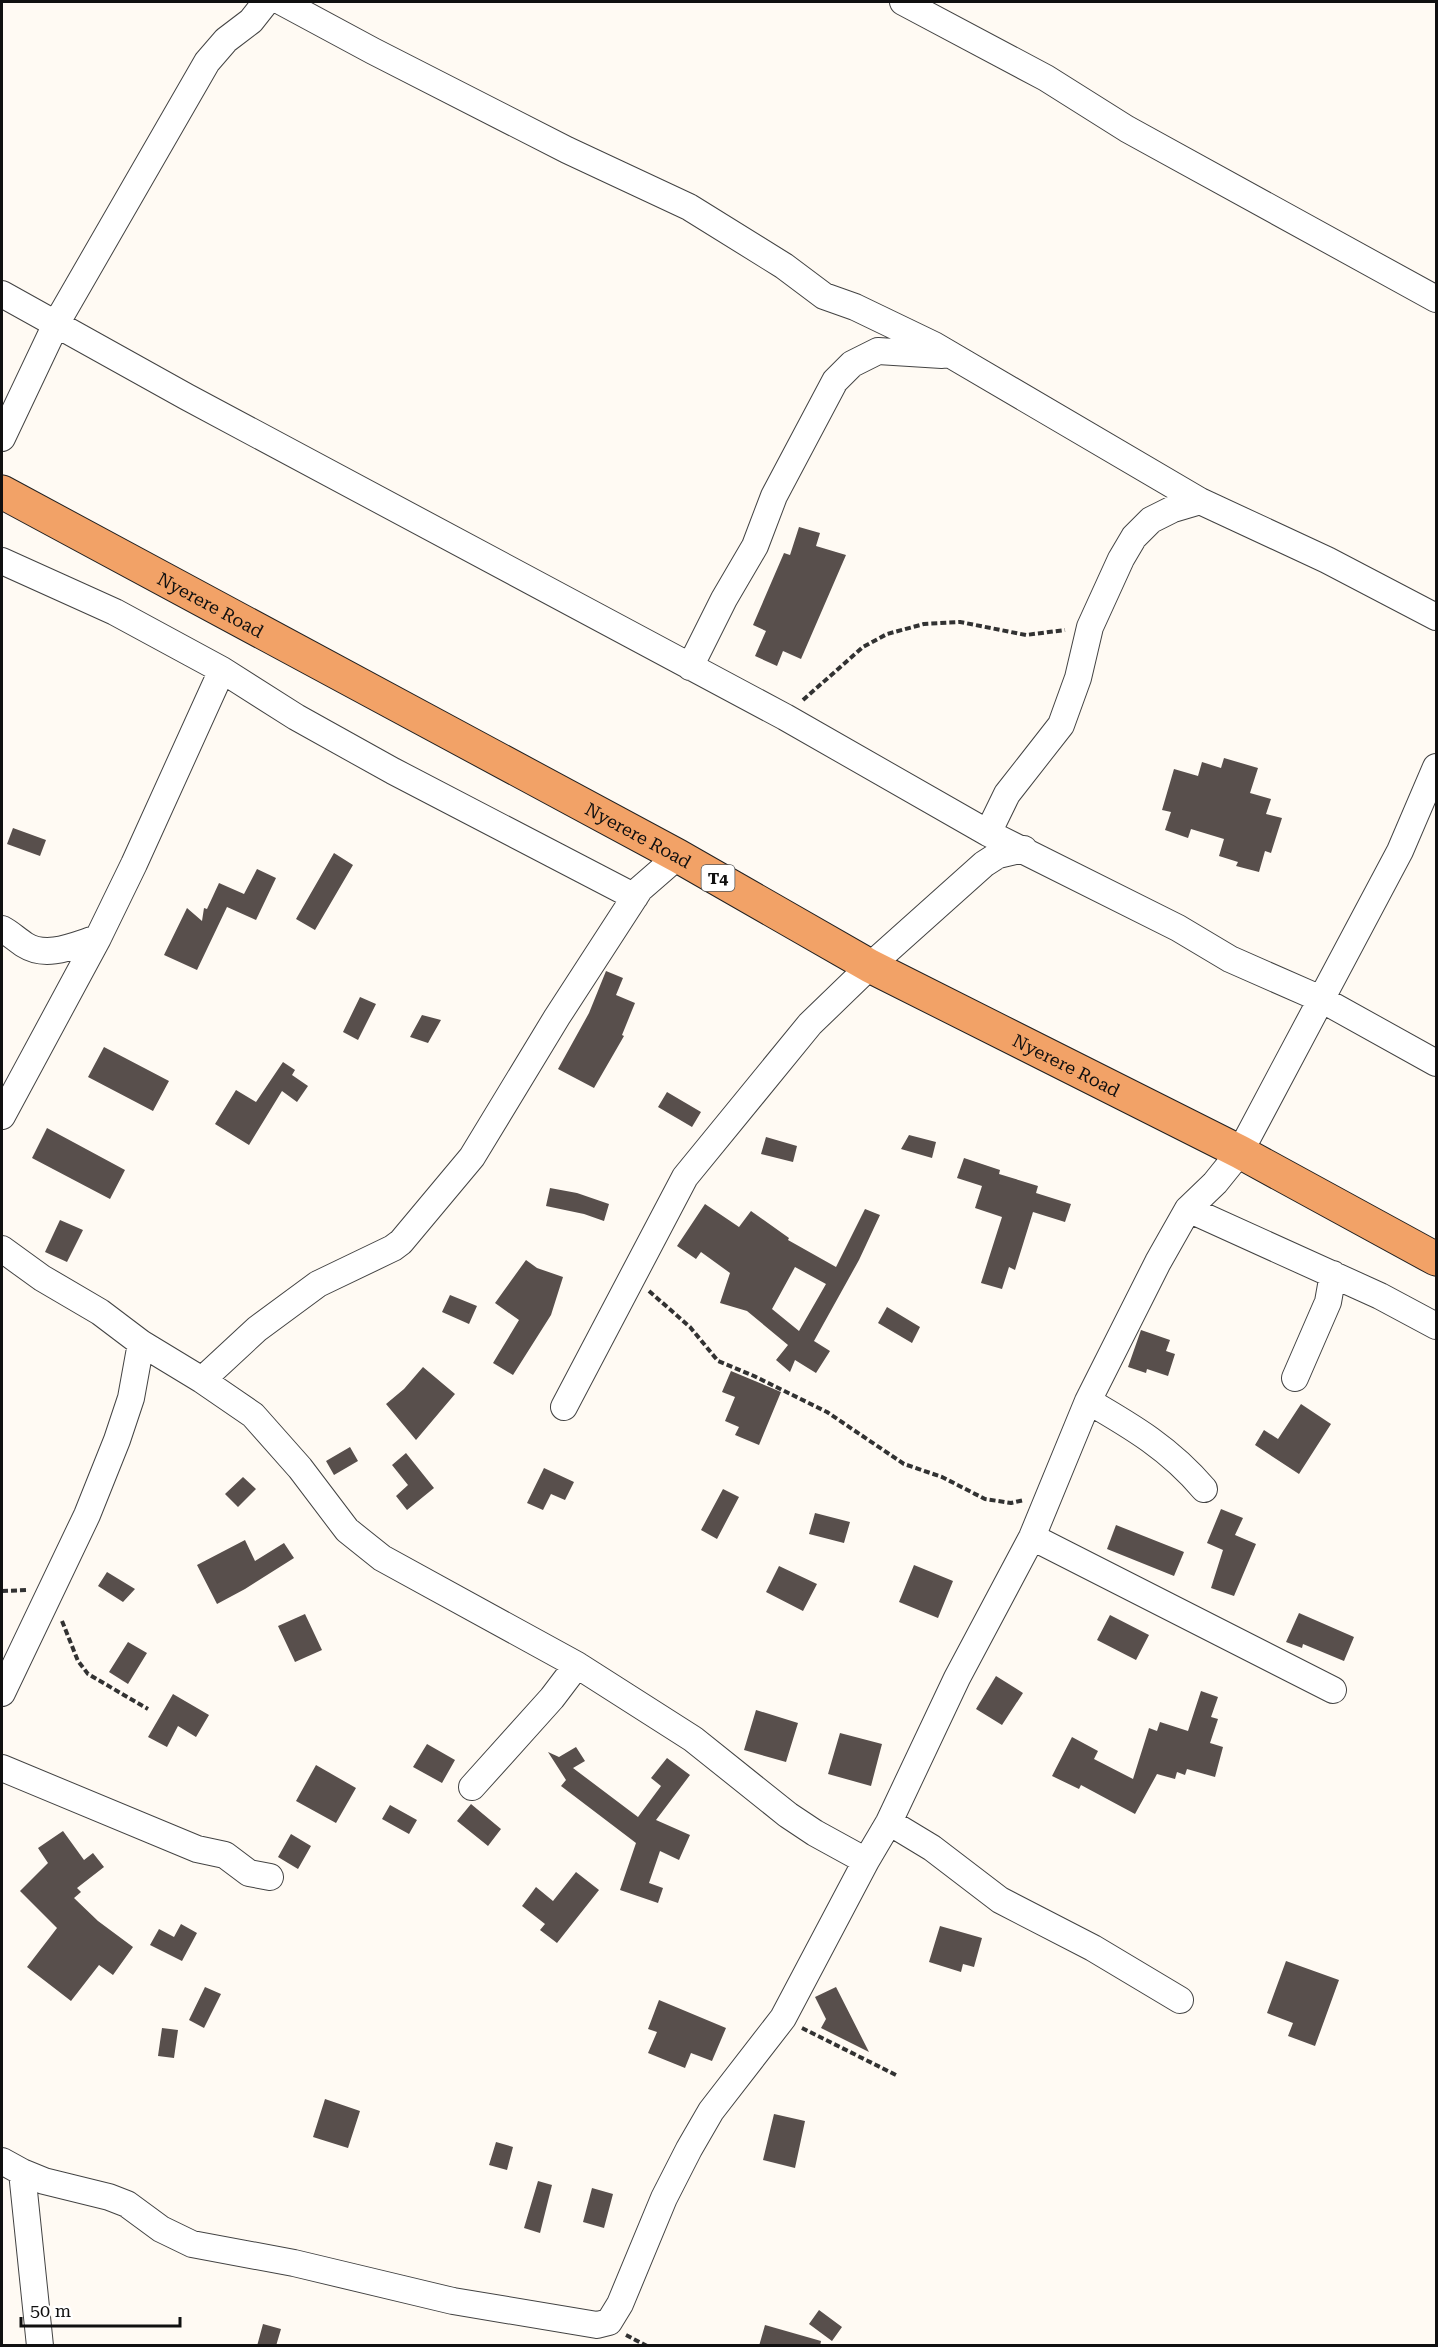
<svg xmlns="http://www.w3.org/2000/svg" width="1438" height="2347" viewBox="0 0 1438 2347" font-family="'Roboto Serif',serif">
	<style>
		.building { fill: #584f4c; fill-rule: evenodd }
		.lines { fill: none; stroke-linecap: round; stroke-linejoin: round }
		.minor-casing { stroke: #434343; stroke-width: 28 }
		.trunk-casing { stroke: #212121; stroke-width: 35 }
		.path { stroke: #323232; stroke-width: 4; stroke-dasharray: 6 3; stroke-linecap: butt }
		.minor { stroke: #fff; stroke-width: 26 }
		.trunk { stroke: #f2a267; stroke-width: 33 }
		.labels { text-anchor: middle; dominant-baseline: central; stroke-width: 6; stroke-linejoin: round; paint-order: stroke }
		.shield { fill: #fff; stroke: #585858; stroke-width: 1.5 }
		.shield-label { font-size: 16px; font-weight: bold; fill: #101010 }
		.street-label { font-size: 18px; fill: #101010; stroke: #fff }
	</style>
	<rect width="100%" height="100%" fill="#fffaf3"/>
	<path class="building" d="M799 527 820 533 816 546 846 555 801 659 783 651 777 666 755 656 766 631 753 625 784 553 790 555Z
		M1224 758 1258 768 1250 793 1271 799 1266 814 1282 818 1271 853 1265 851 1259 872 1236 866 1238 862 1219 856 1224 839 1191 829 1188 838 1165 830 1171 812 1162 810 1174 769 1198 776 1202 762 1221 768Z
		M13 828 46 840 40 856 7 844Z
		M334 853 353 865 315 930 296 919Z
		M257 869 276 878 256 920 227 907 197 970 164 955 187 908 202 921 204 908 207 909 219 883 244 894Z
		M606 971 623 978 616 995 635 1003 622 1035 624 1036 594 1088 558 1069 589 1013Z
		M360 997 376 1004 358 1040 343 1032Z
		M422 1015 441 1020 428 1043 410 1037Z
		M104 1047 169 1081 153 1111 88 1077Z
		M283 1062 295 1070 292 1075 308 1086 297 1102 282 1091 249 1145 215 1124 236 1090 256 1102Z
		M667 1092 701 1112 692 1127 658 1107Z
		M47 1128 125 1170 110 1199 32 1158Z
		M909 1135 936 1142 932 1158 901 1149Z
		M766 1137 797 1146 793 1162 761 1154Z
		M964 1158 1000 1170 999 1174 1038 1186 1036 1193 1071 1204 1065 1222 1033 1212 1015 1270 1009 1267 1002 1289 981 1283 1002 1217 975 1208 982 1186 957 1178Z
		M550 1188 577 1193 609 1204 604 1221 584 1214 546 1206Z
		M705 1204 739 1227 751 1211 789 1238 788 1240 836 1267 865 1209 880 1215 859 1260 814 1341 830 1351 816 1373 795 1360 790 1372 776 1360 788 1345 747 1311 720 1303 730 1273 701 1252 696 1259 677 1246ZM795 1267 826 1284 799 1331 772 1309Z
		M60 1220 83 1230 67 1262 45 1252Z
		M526 1260 537 1268 563 1277 551 1315 513 1375 493 1363 519 1320 495 1303Z
		M450 1295 477 1306 469 1324 442 1312Z
		M887 1307 920 1327 912 1343 878 1323Z
		M1141 1330 1170 1340 1166 1351 1175 1354 1168 1376 1147 1369 1146 1373 1128 1367Z
		M423 1367 455 1394 416 1440 386 1404 404 1389Z
		M731 1371 781 1392 759 1445 735 1435 739 1427 725 1421 735 1397 722 1392Z
		M1301 1404 1331 1424 1299 1474 1255 1445 1264 1430 1278 1439Z
		M350 1447 358 1461 334 1475 326 1461Z
		M406 1453 434 1488 407 1510 396 1496 408 1485 392 1465Z
		M544 1468 574 1482 565 1500 551 1494 543 1510 527 1503Z
		M243 1477 256 1489 238 1507 225 1494Z
		M723 1489 739 1497 717 1539 701 1530Z
		M1221 1509 1243 1518 1235 1535 1256 1544 1234 1596 1211 1588 1223 1550 1207 1543Z
		M815 1513 850 1522 844 1543 809 1534Z
		M1116 1525 1184 1552 1174 1576 1107 1549Z
		M245 1540 255 1561 284 1543 294 1558 245 1589 217 1604 197 1565Z
		M914 1565 953 1581 938 1618 899 1602Z
		M779 1566 817 1584 803 1611 766 1592Z
		M107 1572 135 1589 123 1602 98 1586Z
		M1299 1613 1354 1637 1344 1661 1303 1644 1302 1648 1286 1642Z
		M305 1614 322 1650 295 1662 278 1626Z
		M1110 1615 1149 1635 1136 1660 1097 1640Z
		M128 1642 147 1653 128 1684 109 1672Z
		M996 1676 1023 1693 1002 1725 976 1709Z
		M1201 1691 1218 1697 1211 1717 1218 1719 1210 1743 1223 1747 1215 1777 1187 1769 1185 1775 1177 1772 1175 1779 1157 1774 1135 1814 1081 1785 1079 1789 1052 1776 1072 1737 1098 1751 1094 1759 1133 1779 1149 1728 1157 1731 1160 1722 1188 1731Z
		M173 1694 209 1715 196 1737 178 1726 167 1747 148 1737Z
		M756 1710 798 1723 786 1762 744 1750Z
		M840 1733 882 1744 871 1786 828 1774Z
		M427 1744 455 1760 442 1783 413 1767Z
		M576 1747 585 1761 573 1768 638 1817 661 1786 651 1778 667 1758 690 1775 656 1820 690 1835 679 1860 660 1851 649 1883 663 1888 658 1903 620 1890 636 1843 561 1786 566 1780 548 1752 559 1757Z
		M316 1765 356 1788 336 1823 296 1801Z
		M471 1804 501 1829 488 1846 457 1821Z
		M390 1805 417 1820 409 1834 382 1819Z
		M63 1831 84 1860 93 1853 104 1867 77 1888 81 1892 74 1898 98 1921 133 1947 113 1975 99 1965 71 2001 27 1967 57 1928 20 1891 48 1863 38 1848Z
		M291 1834 311 1846 298 1869 278 1857Z
		M576 1872 599 1890 557 1943 540 1930 545 1924 522 1906 536 1887 553 1901Z
		M181 1924 197 1933 182 1961 150 1945 159 1929 174 1937Z
		M940 1926 982 1938 974 1967 963 1964 961 1972 929 1962Z
		M1286 1961 1339 1980 1315 2046 1288 2036 1293 2023 1267 2013Z
		M205 1987 221 1994 204 2028 189 2020Z
		M836 1987 869 2052 821 2028 826 2019 815 1997Z
		M659 2000 726 2028 712 2061 691 2053 685 2068 648 2053 657 2032 648 2029Z
		M162 2028 178 2030 174 2058 158 2056Z
		M325 2099 360 2111 348 2148 313 2137Z
		M774 2114 805 2121 795 2168 763 2160Z
		M496 2142 513 2147 507 2170 489 2165Z
		M538 2181 552 2185 540 2233 524 2228Z
		M592 2188 613 2194 604 2228 583 2222Z
		M819 2310 842 2327 832 2341 809 2324Z
		M263 2324 281 2329 276 2346H257Z
		M765 2325 821 2341 820 2346H759Z"/>
	<g class="lines">
		<defs>
			<path id="minor" d="M282 2 373 51 567 150 689 207 784 266 824 296 855 307 934 345 1200 501 1327 560 1436 617
				M903 2 1046 78 1127 129 1436 299
				M2 294 187 397 785 717 988 833 1178 928 1230 959 1321 999 1436 1063
				M2 438 56 324 207 62 226 40 251 21 266 2
				M2 561 115 612 222 670 296 717 393 771 635 897
				M690 667 724 599 755 546 774 496 835 381 852 364 878 351 942 355
				M988 833 1007 794 1061 725 1078 678 1090 627 1121 559 1134 537 1151 520 1173 509 1200 501
				M2 929C10 933 17 940 25 945 47 959 75 945 98 938
				M2 1116 98 938 134 864 222 670
				M1188 1209 1380 1296 1436 1326
				M2 1249 42 1278 100 1312 141 1343 202 1380 253 1415 300 1468 347 1530 382 1558 577 1665 693 1739 788 1815 815 1833 866 1861
				M1295 1378 1328 1302 1333 1274
				M202 1380 257 1329 318 1284 393 1248 401 1242 472 1157 557 1017 640 889 678 856
				M1088 1401C1133 1427 1170 1449 1204 1489
				M564 1407 685 1177 810 1024 870 966 984 864 998 855 1024 849
				M1032 1537 1333 1690
				M2 1693 87 1515 117 1440 131 1398 141 1343
				M2 1768 197 1849 225 1855 249 1873 270 1877
				M472 1787 552 1698 577 1665
				M889 1822 932 1848 1000 1900 1093 1948 1180 2000
				M2 2161 22 2172 44 2181 109 2197 127 2204 161 2229 192 2244 294 2263 453 2301 597 2325 609 2322 620 2304 664 2198 689 2149 711 2111 783 2018 866 1861 889 1822 957 1678 1032 1537 1088 1401 1158 1262 1188 1209 1215 1183 1240 1152 1400 851 1436 767
				M22 2172 40 2346"/>
			<g id="trunk">
				<path id="s1" d="M2 492 678 856 870 966 1240 1152 1436 1259"/>
			</g>
		</defs>
		<use href="#minor" class="minor-casing"/>
		<use href="#trunk" class="trunk-casing"/>
		<path class="path" d="M803 700 863 647 887 634 924 624 960 622 1026 635 1065 630
			M649 1291 690 1327 718 1361 754 1376 827 1412 904 1464 942 1477 985 1499 1011 1503 1024 1500
			M2 1591 27 1590
			M62 1621 78 1661 88 1674 148 1709
			M802 2028 896 2075
			M626 2335 647 2346"/>
		<use href="#minor" class="minor"/>
		<use href="#trunk" class="trunk"/>
	</g>
	<g class="labels">
		<rect class="shield" x="701.5" y="865" width="33" height="26" rx="4.5"/>
		<g class="shield-label">
			<text x="718" y="878">T4</text>
		</g>
		<g class="street-label">
			<text stroke="none"><textPath href="#s1" startOffset="237">Nyerere Road</textPath></text>
			<text stroke="none"><textPath href="#s1" startOffset="723">Nyerere Road</textPath></text>
			<text stroke="none"><textPath href="#s1" startOffset="1209">Nyerere Road</textPath></text>
		</g>
	</g>
	<rect width="1438" height="2347" fill="none" stroke="#101010" stroke-width="6"/>
	<path d="M21 2317v9h159v-9" fill="none" stroke="#101010" stroke-width="3"/>
	<text x="30" y="2317" font-size="18" fill="#101010" stroke="#ffffff" stroke-width="4.5" paint-order="stroke">50 m</text>
</svg>
